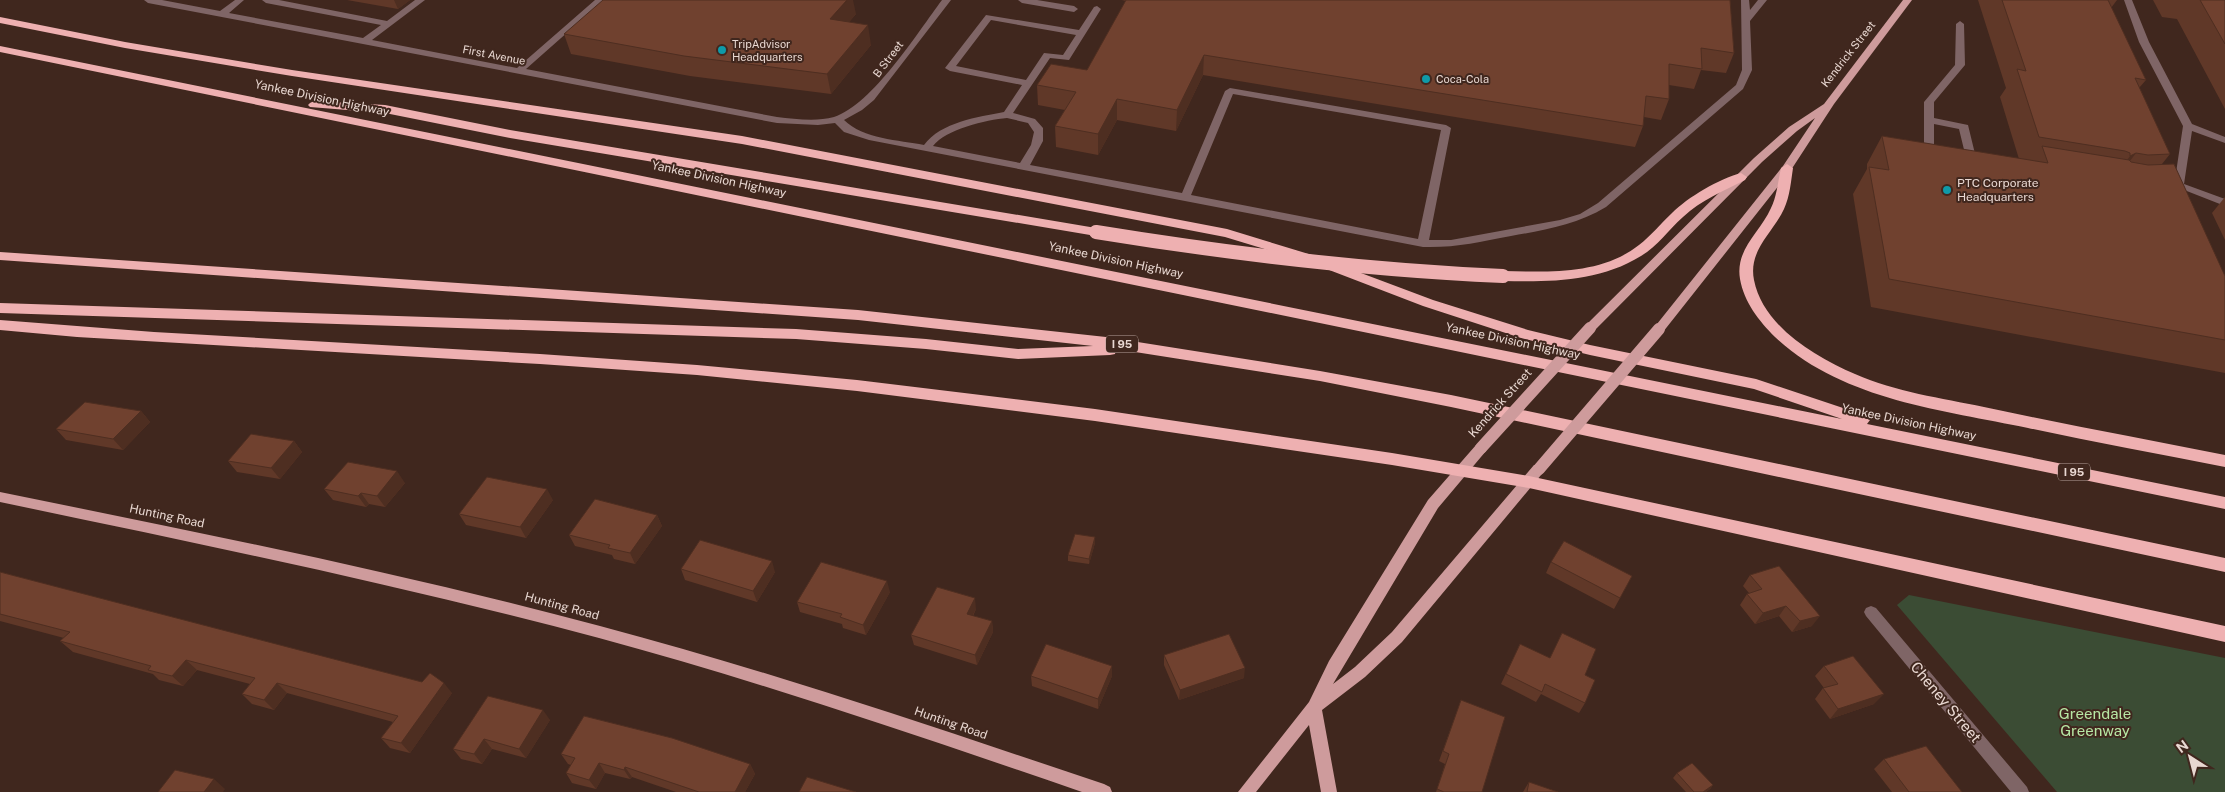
<svg xmlns="http://www.w3.org/2000/svg" width="2225" height="792" viewBox="0 0 2225 792" font-family="'Public Sans',sans-serif">
	<style>
		.green { fill: #3b4c34 }
		.lines { fill: none; stroke-linecap: round; stroke-linejoin: round }
		.minor { fill: #7f6566; fill-rule: evenodd }
		.major { fill: #ce9b9c; fill-rule: evenodd }
		.highway { fill: #eeb0b1; fill-rule: evenodd }
		.major-bridge { stroke: #ce9b9c; stroke-width: 12 }
		.highway-bridge { stroke: #eeb0b1; stroke-width: 14 }
		.wall { fill: #603828 }
		.shaded-wall { fill: #4e2e21 }
		.building { fill: #70412f; stroke: #4e2e21 }
		.culture-dot { fill: #0f9aa8; stroke: #40271e; stroke-width: 2 }
		.labels { text-anchor: middle; dominant-baseline: central; stroke-width: 4; stroke-linejoin: round; paint-order: stroke }
		.far-poi-label { font-size: 11px; fill: #e9d8d2; stroke: #40271e; text-anchor: start }
		.far-street-label { font-size: 11px; fill: #e9d8d2; stroke: #40271e }
		.shield { fill: #40271e; stroke: #b6a39c; stroke-width: 1 }
		.shield-label { font-size: 11px; font-weight: bold; fill: #e9d8d2 }
		.street-label { font-size: 12px; fill: #e9d8d2; stroke: #40271e }
		.poi-label { font-size: 12px; fill: #e9d8d2; stroke: #40271e; text-anchor: start }
		.near-street-label { font-size: 15px; fill: #e9d8d2; stroke: #40271e }
		.near-park-label { font-size: 15px; fill: #b7e7a4; stroke: #40271e }
	</style>
	<rect width="100%" height="100%" fill="#40271e"/>
	<path class="green" d="M1909 595 2225 658V792H2057L1897 605Z"/>
	<g class="lines">
		<path class="minor" d="M144 0H162L220 11 235 0H244L229 13 363 38 381 25 266 3 262 0H279L387 21 415 0H425L372 40 517 68 595 0H604L526 69 777 117C795 119 816 122 834 117 872 105 918 32 942 0H951L874 100 862 110 844 120C863 139 899 140 924 145 941 122 978 117 1004 112L1022 85 950 71 945 68 986 15 1079 30 1094 7 1097 6 1101 9 1069 60 1050 58 1013 113 1035 119 1043 128V141L1030 165 1182 193 1225 91 1230 88 1446 125 1451 128 1429 240H1451L1560 220 1580 214 1598 203 1736 85 1742 70 1741 0H1749L1750 10 1758 0H1767L1750 21 1752 70 1743 89 1606 207C1576 225 1544 230 1511 236 1479 242 1455 248 1423 247L869 140 844 132 835 123 818 125 777 123 148 3ZM991 20 1076 35 1063 55 1044 53 1026 80 956 66ZM1233 94 1441 130 1418 239 1191 195ZM1007 118 1028 123 1034 132 1031 145 1020 163 933 146C946 129 986 120 1007 118Z
			M1018 0H1037L1074 6 1078 9 1074 12 1022 3Z
			M2124 0H2132L2149 42 2192 124 2225 137V143L2192 131 2184 184 2225 199V206L2174 186 2183 126 2139 42Z
			M1960 21 1964 24 1965 65 1934 102V118L1968 125 1977 162 1972 165 1967 162 1959 129 1934 124V152L1939 155 1934 158 1924 154V102L1955 65 1956 24Z
			M1871 606 1876 608 2027 787 2029 792H2011L1866 616 1864 612 1866 608Z"/>
		<path class="major" d="M1903 0H1912L1834 104 1791 170 1663 332H1655L1653 329 1783 166 1815 118 1797 131 1762 162 1594 331H1586L1584 328 1586 325 1754 158 1789 127 1824 104Z
			M1481 443 1486 445 1487 448 1486 451 1438 508 1333 684 1355 667 1392 632 1534 465H1544L1546 469 1402 642 1365 677 1322 710 1337 792H1321L1309 725 1256 792H1238L1309 702 1329 661 1428 500 1476 445Z
			M0 492C201 533 402 573 600 626 770 671 937 728 1104 784L1110 787 1112 792H1082C922 737 762 682 599 638 401 585 200 544 0 502Z"/>
		<path class="highway" d="M0 17 125 42 292 70 742 136 1227 229 1312 255 1314 258 1307 262 1225 237 742 144 292 76 125 48 0 23Z
			M0 46 1842 419 1754 389 1590 355 1521 338 1423 306 1324 268 1322 265 1329 261 1433 300 1528 330 1590 345 1756 379 1867 416 1870 420 1867 424 2225 497V509L0 52Z
			M314 101 385 105 510 130 1096 228 1103 232 1096 236 510 138 385 113 310 107 308 105 310 103Z
			M1787 164 1793 168C1791 181 1790 196 1784 209 1773 233 1748 250 1754 280 1763 326 1815 357 1855 374 1896 392 1941 398 1984 407 2064 424 2144 439 2225 455V467C2159 454 2093 442 2028 428 1942 410 1842 400 1775 337 1759 321 1744 302 1740 279 1735 249 1760 233 1771 208 1777 196 1778 181 1781 168Z
			M1741 173 1747 177 1745 180C1724 191 1701 200 1683 217 1668 230 1658 246 1641 256 1599 282 1550 282 1503 281L1498 279 1496 276 1498 273 1503 271C1549 272 1601 275 1639 245 1651 236 1661 223 1672 213 1688 197 1719 179 1741 173Z
			M0 252 858 310 1106 337 1320 371 1451 395 2225 558V572L1451 407 1320 381 1116 349 1115 354 1110 355 1018 359 926 349 796 339 0 313V303L796 329 926 339 1018 349 1093 346 858 320 0 260Z
			M0 320 154 332 540 354 697 365 857 380 1095 409 1392 453 1529 476 2225 626V642L1529 488 1392 465 1095 421 857 391 697 375 540 364 77 337 0 330Z"/>
		<path class="major-bridge" d="M1481 448 1590 328
			M1539 469 1659 329"/>
		<path class="highway-bridge" d="M1096 232C1231 254 1366 270 1503 276"/>
	</g>
	<path class="wall" d="M347 0H410L398 9Z
		M1122 0H1730L1734 53 1726 73 1701 70 1694 89 1669 85V99L1661 120 1644 117 1643 126 1635 147 1203 75 1176 131 1117 120 1098 155 1056 147 1055 126 1065 110 1038 105 1037 85 1087 70 1126 1Z
		M1978 0H2117L2111 8 2146 80 2139 88 2170 154 2162 164 2225 276V373L1871 307 1853 194 1867 169V164L1882 136 2019 159 2000 97 2006 88Z
		M2153 0H2225V109L2177 19 2162 17Z
		M856 14 849 22 871 45 831 94 690 76 571 54 564 34Z
		M2225 197V240L2212 213Z
		M141 411 150 422 123 450 66 440 56 429Z
		M294 441 302 452 280 479 237 472 228 461Z
		M405 483 385 507 369 504 366 507 333 500 324 489Z
		M553 500 526 538 466 525 459 514Z
		M657 515 662 526 635 564 614 559 612 555 575 546 569 535Z
		M1095 537V543L1089 564 1068 561V555Z
		M1551 562 1632 576 1614 609 1546 573Z
		M681 569 775 572 757 602 685 580Z
		M0 572 452 693 410 753 390 748 381 738 393 722 287 693 274 710 252 704 242 694 250 684 197 670 183 686 159 680 153 674 73 652 60 641 64 638 0 621Z
		M1750 575 1812 626 1792 632 1779 616 1755 624 1740 605 1747 594 1749 593 1743 586Z
		M890 592 866 635 843 628 842 624 800 612 797 602Z
		M976 609 973 616 992 621 993 632 977 665 914 645 911 635Z
		M1520 644 1585 675V703L1579 713 1541 694 1536 702 1501 684Z
		M1164 655 1244 678 1179 700 1164 665Z
		M1824 666 1874 704 1830 719 1815 699 1823 688H1824L1815 676Z
		M1031 676H1112L1098 709 1032 686Z
		M488 696 550 720 526 758 492 749 482 764 461 759 453 749Z
		M1461 700 1482 792H1436L1445 764 1439 761Z
		M561 754 750 764 755 774 745 792H676L632 777 630 779 605 773 596 789 572 783 566 773 571 765 568 764Z
		M1884 759 1962 792H1892L1874 769Z
		M1677 773 1713 785 1710 789 1706 792H1686L1673 778Z
		M1529 782 1558 792H1523Z"/>
	<path class="shaded-wall" d="M394 0H410L398 9Z
		M847 0H853L856 14 834 39 830 19Z
		M868 25 871 45 831 94 827 74Z
		M1204 55 1203 75 1176 131 1177 110Z
		M1117 99V120L1098 155V134Z
		M2136 153 2115 181 2110 184 2130 156Z
		M141 411 150 422 123 450 113 439Z
		M294 441 302 452 280 479 271 468Z
		M397 471 405 483 385 507 377 496Z
		M547 489 553 500 526 538 520 527Z
		M361 493 369 504 366 507 358 496Z
		M657 515 662 526 635 564 630 553Z
		M1095 537V543L1089 564V559Z
		M772 561 775 572 757 602 753 591Z
		M887 581 890 592 866 635 863 625Z
		M975 598 976 609 968 624 967 614Z
		M1786 606 1779 616 1755 624 1763 613Z
		M1820 616 1812 626 1792 632 1800 621Z
		M992 621 993 632 977 665 975 655Z
		M186 660 197 670 183 686 172 676Z
		M1112 666V676L1098 709V699Z
		M1245 668 1244 678 1179 700 1180 690Z
		M277 683 287 693 274 710 264 700Z
		M444 683 452 693 410 753 401 743Z
		M1884 694 1874 704 1830 719 1838 709Z
		M543 710 550 720 526 758 519 749Z
		M484 739 492 749 482 764 474 754Z
		M599 763 605 773 596 789 589 780Z
		M750 764 755 774 745 792H735Z
		M625 767 632 777 630 779 624 770Z
		M214 779 225 789 223 792H204Z
		M1713 785 1710 789 1706 792H1703Z"/>
	<path class="building" d="M603 0H847L830 19 868 25 827 74 684 56 564 34Z
		M1126 0H1730L1734 53 1701 48 1702 69 1669 64V99L1646 96 1643 126 1204 55 1177 110 1117 99 1098 134 1055 126 1076 92 1037 85 1051 64 1087 70Z
		M2002 0H2108L2146 80 2135 78 2170 154 2148 155 2136 153 2130 156V153L2125 151 2039 137 2017 69 2026 71Z
		M2200 0H2225V44Z
		M1882 136 2048 163 2042 146 2129 160 2131 162 2148 165 2174 164 2225 276V340L1889 279 1869 167 1889 170Z
		M85 402 141 411 113 439 56 429Z
		M251 434 294 441 271 468 228 461Z
		M348 462 397 471 377 496 361 493 358 496 324 489Z
		M487 477 547 489 520 527 459 514Z
		M595 499 657 515 630 553 608 548 610 545 569 535Z
		M1075 534 1095 537 1089 559 1068 555Z
		M700 540 772 561 753 591 681 569Z
		M1564 541 1632 576 1620 598 1551 562Z
		M821 562 887 581 863 625 840 617 842 614 797 602Z
		M1779 566 1820 616 1800 621 1786 606 1763 613 1747 594 1762 589 1750 575Z
		M0 572 422 682 430 673 444 683 401 743 381 738 398 716 277 683 264 700 242 694 255 678 186 660 172 676 148 670 151 666 60 641 70 632 0 614Z
		M937 587 975 598 967 614 992 621 975 655 911 635Z
		M1562 633 1596 649 1585 675 1595 680 1585 703 1545 684 1542 692 1506 674 1520 644 1550 658Z
		M1229 634 1245 668 1180 690 1164 655Z
		M1046 644 1112 666 1098 699 1031 676Z
		M1853 656 1884 694 1838 709 1823 688 1838 684 1824 666Z
		M488 696 543 710 519 749 484 739 474 754 453 749Z
		M1461 700 1505 717 1482 792H1444L1437 789 1449 754 1443 751Z
		M584 716 672 738 750 764 735 792H699L625 767 624 770 599 763 589 780 566 773 575 758 561 754Z
		M1926 746 1962 792H1909L1884 759Z
		M1692 763 1713 785 1703 792H1694L1677 773Z
		M175 770 214 779 204 792H158Z
		M807 777 856 792H799Z
		M1529 782 1558 792H1527Z"/>
	<g class="culture-dot">
		<circle cx="722" cy="50" r="5"/>
		<circle cx="1426" cy="79" r="5"/>
		<circle cx="1947" cy="190" r="5"/>
	</g>
	<g class="labels">
		<g class="far-poi-label">
			<text x="732" y="44">TripAdvisor<tspan x="732" dy="13">Headquarters</tspan></text>
			<text x="1436" y="79">Coca-Cola</text>
		</g>
		<g class="far-street-label">
			<text transform="translate(1848 54) rotate(-52)">Kendrick Street</text>
			<text transform="translate(494 55) rotate(11)">First Avenue</text>
			<text transform="translate(888 59) rotate(-53)">B Street</text>
		</g>
		<g class="shield">
			<rect x="1106" y="335.5" width="32" height="17" rx="4"/>
			<rect x="2058" y="463.5" width="32" height="17" rx="4"/>
		</g>
		<g class="shield-label">
			<text x="1122" y="344">I 95</text>
			<text x="2074" y="472">I 95</text>
		</g>
		<g class="street-label">
			<text transform="translate(322 98) rotate(12)">Yankee Division Highway</text>
			<text transform="translate(719 179) rotate(12)">Yankee Division Highway</text>
			<text transform="translate(1116 260) rotate(12)">Yankee Division Highway</text>
			<text transform="translate(1513 341) rotate(12)">Yankee Division Highway</text>
			<text transform="translate(1500 403) rotate(-48)">Kendrick Street</text>
			<text transform="translate(1909 422) rotate(12)">Yankee Division Highway</text>
			<text transform="translate(167 516) rotate(12)">Hunting Road</text>
			<text transform="translate(562 606) rotate(15)">Hunting Road</text>
			<text transform="translate(951 723) rotate(19)">Hunting Road</text>
		</g>
		<g class="poi-label">
			<text x="1957" y="183">PTC Corporate<tspan x="1957" dy="14">Headquarters</tspan></text>
		</g>
		<g class="near-street-label">
			<text transform="translate(1946 702) rotate(50)">Cheney Street</text>
		</g>
		<g class="near-park-label">
			<text x="2095" y="713">Greendale<tspan x="2095" dy="17">Greenway</tspan></text>
		</g>
	</g>
	<g transform="translate(2190 757) rotate(324)" stroke="#40271e" stroke-width="4" paint-order="stroke">
	<path d="M0-4L9 19L0 12L-9 19Z" fill="#e9d8d2"/>
	<text y="-8" font-size="14" font-weight="bold" text-anchor="middle" fill="#e9d8d2">N</text>
	</g>
</svg>
